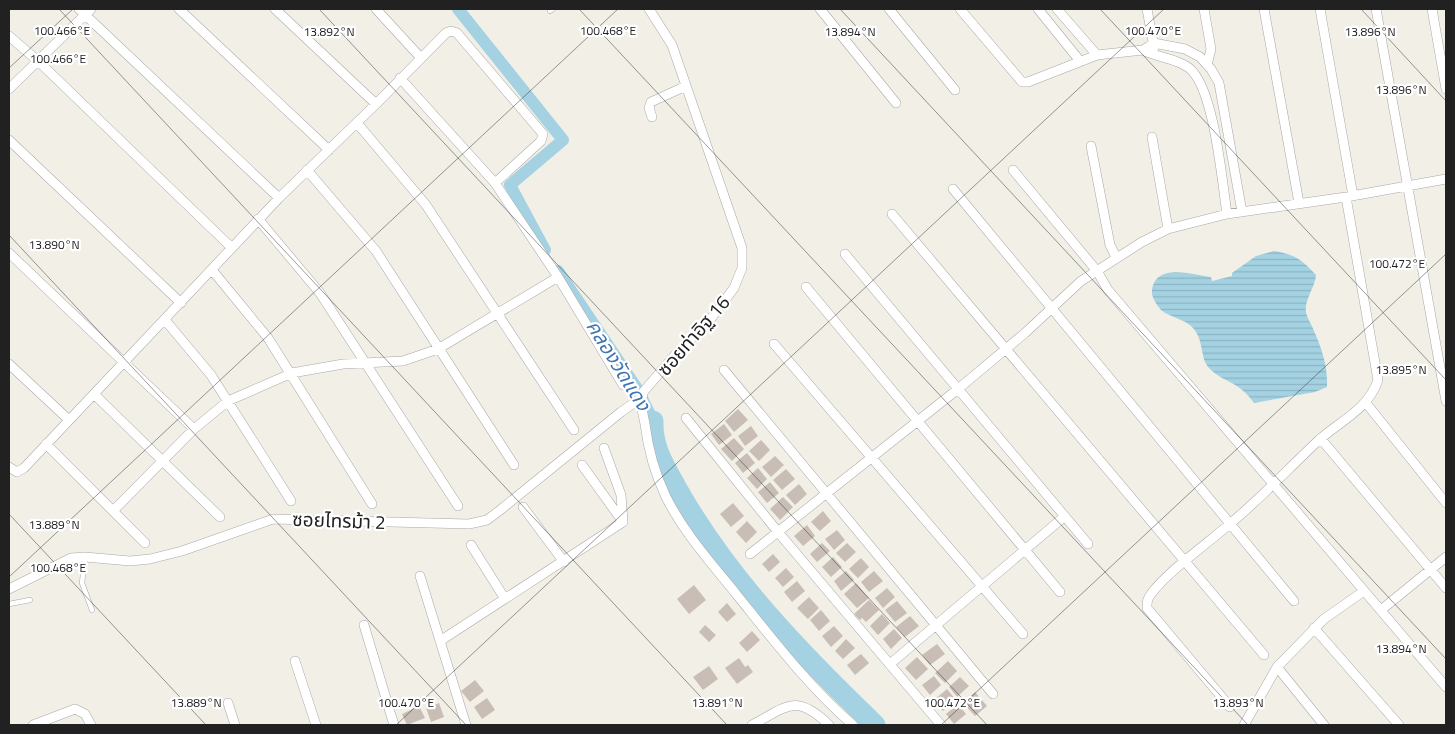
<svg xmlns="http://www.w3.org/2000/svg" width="1455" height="734" viewBox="0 0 1455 734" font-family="'Titillium Web','Noto Sans Thai',sans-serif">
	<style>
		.water { fill: url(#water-rules) }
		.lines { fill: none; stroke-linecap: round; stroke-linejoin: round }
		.canal { stroke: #a4d2e3; stroke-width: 12 }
		.river { stroke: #a4d2e3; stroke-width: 21 }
		.building { fill: #c8beb6 }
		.service-casing { stroke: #a8a8a8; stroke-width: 5.5 }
		.minor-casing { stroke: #a8a8a8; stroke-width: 10 }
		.service { stroke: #fff; stroke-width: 4.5 }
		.minor { stroke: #fff; stroke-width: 9 }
		.ticks { fill: none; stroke: #212121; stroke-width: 1; stroke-opacity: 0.45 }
		.labels { text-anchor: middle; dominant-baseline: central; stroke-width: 4.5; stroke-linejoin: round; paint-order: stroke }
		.street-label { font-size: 19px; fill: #212121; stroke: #fff }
		.water-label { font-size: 20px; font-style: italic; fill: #4075b2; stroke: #fff }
		.ticks-label { font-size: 12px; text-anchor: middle; fill: #212121; stroke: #fff; stroke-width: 4.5; stroke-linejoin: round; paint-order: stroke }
	</style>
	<defs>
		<pattern id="water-rules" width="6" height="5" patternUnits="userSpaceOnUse" patternTransform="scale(1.25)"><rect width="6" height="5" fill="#a4d2e3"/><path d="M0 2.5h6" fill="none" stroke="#8db4c2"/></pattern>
	</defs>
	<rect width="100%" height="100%" fill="#f2efe7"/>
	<path class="water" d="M1274 251C1296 255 1301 259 1316 275 1315 288 1304 300 1306 312 1307 318 1312 325 1314 331 1322 349 1328 367 1327 387L1315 392 1254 403C1238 380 1223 383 1209 368 1199 357 1205 339 1191 326 1183 319 1170 317 1161 310 1156 304 1151 297 1152 290 1156 262 1193 275 1211 277L1212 281 1232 276V273L1256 256Z"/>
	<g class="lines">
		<path class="canal" d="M458 9 563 140 510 185 545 250
			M558 271 638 390 653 421"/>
		<path class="river" d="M653 421C652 447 664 465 676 487 727 578 801 654 875 725"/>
	</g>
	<path class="building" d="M738 409 748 420 734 432 725 421Z
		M724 424 732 435 719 445 711 434Z
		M751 426 758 436 745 446 738 436Z
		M734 438 744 449 732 461 721 449Z
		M761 440 770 450 759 461 749 451Z
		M747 453 755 463 743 473 735 463Z
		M775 456 784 465 771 477 762 467Z
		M758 468 767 479 757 489 747 478Z
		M786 469 795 479 782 490 773 480Z
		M770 482 779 493 767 503 758 492Z
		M799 484 807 494 795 505 786 495Z
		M783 497 793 507 780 520 770 509Z
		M733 503 744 516 731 527 720 514Z
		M823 511 831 521 820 531 811 522Z
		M747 521 757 532 746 543 736 532Z
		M807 525 815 536 803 546 794 536Z
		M837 530 845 540 834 550 825 539Z
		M822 543 830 551 817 562 810 554Z
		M847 543 856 552 845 562 836 553Z
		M773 554 780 562 769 572 762 564Z
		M833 557 842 567 831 577 822 567Z
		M861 558 869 567 858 578 849 569Z
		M786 568 794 577 783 587 775 578Z
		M846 571 854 580 841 591 834 581Z
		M874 571 883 581 869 592 861 582Z
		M797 581 805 591 792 602 784 592Z
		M856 583 869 598 857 608 844 594Z
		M694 585 706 600 689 614 677 599Z
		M887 588 895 597 883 608 875 598Z
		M809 597 819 608 808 619 797 608Z
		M869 600 879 610 866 622 862 618 860 620 854 614Z
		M897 601 907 613 895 622 885 610Z
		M727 603 736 614 727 622 718 612Z
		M821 610 830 621 819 631 810 620Z
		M882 614 890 623 878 635 870 626Z
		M910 616 919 626 905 637 896 627Z
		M705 625 716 635 709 642 699 632Z
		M834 626 843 636 831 647 822 636Z
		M894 629 902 638 891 649 883 639Z
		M752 631 760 640 747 652 739 643Z
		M846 639 855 648 843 659 835 651Z
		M937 644 945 654 930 665 922 655Z
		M861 654 869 663 855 675 847 665Z
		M917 657 928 669 916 680 905 668Z
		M739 658 745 667 748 665 753 672 737 684 725 668Z
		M948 661 957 671 945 683 935 673Z
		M709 666 718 679 703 690 693 677Z
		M934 676 941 685 930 695 922 685Z
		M960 677 969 686 957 697 949 687Z
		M475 680 484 691 470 702 461 691Z
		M947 689 956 700 943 711 934 700Z
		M975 692 987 706 975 716 963 703Z
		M487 698 495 710 482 719 474 707Z
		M439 703 444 717 431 722 426 708Z
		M958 704 966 714 954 724 946 714Z
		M419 706 425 718 407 725 402 714Z"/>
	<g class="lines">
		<defs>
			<path id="service" d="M550 11 553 9
				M85 557 82 583 92 610
				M9 604 30 600"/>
			<path id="minor" d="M79 9 279 198
				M179 9 329 150
				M275 9 376 104
				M376 9 421 58
				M649 9 672 45 742 248V268L734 288 709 321 675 355 644 391C639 402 643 413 645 424 648 449 655 474 666 497 684 533 712 564 737 595 774 641 809 687 853 725
				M820 9 896 103
				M889 9 955 90
				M960 9 1022 82H1028L1097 55 1143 50 1154 43 1185 49 1200 57 1211 69 1219 83 1242 212
				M1038 9 1080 61
				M1057 9 1097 55
				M1147 9 1154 48
				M1204 9 1211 49 1207 65
				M1264 9 1299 203
				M1320 9 1353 196
				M1376 9 1446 401
				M1432 9 1446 89
				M9 36 38 61 232 248
				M1143 50C1158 58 1176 58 1189 68 1214 87 1222 181 1227 214
				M400 78 495 183 558 277 623 385
				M9 89 91 9
				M652 117 649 108 651 102 686 86
				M357 123 426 205 574 430
				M1152 137 1168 229
				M9 140 181 303
				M1091 146 1110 245 1116 257
				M307 170 376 251 514 465
				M1013 170 1097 271 1108 290 1446 687
				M953 189 1294 601
				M892 214 1264 655
				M258 219 320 293 458 506
				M9 253 194 429
				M845 254 1088 544
				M212 270 268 338 372 504
				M806 287 1060 592
				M165 320 211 375 291 501
				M774 344 1023 634
				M9 364 69 420
				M724 370 993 694
				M94 394 220 517
				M1366 403 1446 503
				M686 418 778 532 941 725
				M1321 439 1446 588
				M46 444 145 543
				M582 465 623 522
				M9 467 17 472 24 468 279 198 376 104 446 33 451 31 457 33 543 134 541 141 495 183
				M523 507 564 562
				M113 511 194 429 228 401 292 373 343 364 403 361 438 349 558 277
				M471 545 505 599
				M750 554 958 389 1025 333 1081 281 1142 242 1168 229 1227 214 1346 197 1446 179
				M420 576 466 725
				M9 589 71 558 85 557 130 561 150 559 182 551 273 519 469 524 487 520 499 511 621 412 641 398
				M1381 610 1446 557
				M364 625 394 725
				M1314 628 1399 725
				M440 641 623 522 621 495 604 448
				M295 661 316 725
				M890 664 1065 516
				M1277 667 1324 725
				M228 703 235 725
				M1230 707 1147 608C1147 602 1147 599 1151 594 1168 571 1208 543 1231 523 1262 497 1290 467 1320 439 1341 421 1369 408 1378 380L1346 197
				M33 725 75 709 85 714 91 725
				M752 725C788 706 796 693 829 725
				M1244 725 1277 667 1324 619 1364 591"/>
		</defs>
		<use href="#service" class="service-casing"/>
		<use href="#minor" class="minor-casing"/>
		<use href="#service" class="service"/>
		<use href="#minor" class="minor"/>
	</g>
	<path class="ticks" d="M59 9 727 725M319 9 987 725M579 9 1248 725M840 9 1446 659M1100 9 1446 380M1361 9 1446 101M9 68 73 9M9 235 466 725M9 514 206 725M9 577 618 9M396 725 1164 9M941 725 1446 254"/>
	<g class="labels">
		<g class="street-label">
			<text transform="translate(693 335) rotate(-49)">ซอยท่าอิฐ 16</text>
			<text transform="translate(339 520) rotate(2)">ซอยไทรม้า 2</text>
		</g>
		<g class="water-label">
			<text transform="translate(619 365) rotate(58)">คลองวัดแดง</text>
		</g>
	</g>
	<g class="ticks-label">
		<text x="62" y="35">100.466°E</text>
		<text x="608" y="35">100.468°E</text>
		<text x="1153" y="35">100.470°E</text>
		<text x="850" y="36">13.894°N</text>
		<text x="1370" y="36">13.896°N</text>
		<text x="329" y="36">13.892°N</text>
		<text x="58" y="63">100.466°E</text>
		<text x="1401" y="94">13.896°N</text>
		<text x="54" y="249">13.890°N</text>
		<text x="1397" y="268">100.472°E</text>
		<text x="1401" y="374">13.895°N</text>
		<text x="54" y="529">13.889°N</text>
		<text x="58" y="572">100.468°E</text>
		<text x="1401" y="653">13.894°N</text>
		<text x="196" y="707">13.889°N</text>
		<text x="717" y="707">13.891°N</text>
		<text x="1238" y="707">13.893°N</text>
		<text x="406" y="707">100.470°E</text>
		<text x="952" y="707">100.472°E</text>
	</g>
	<rect width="1455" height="734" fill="none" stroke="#212121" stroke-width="20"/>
</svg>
